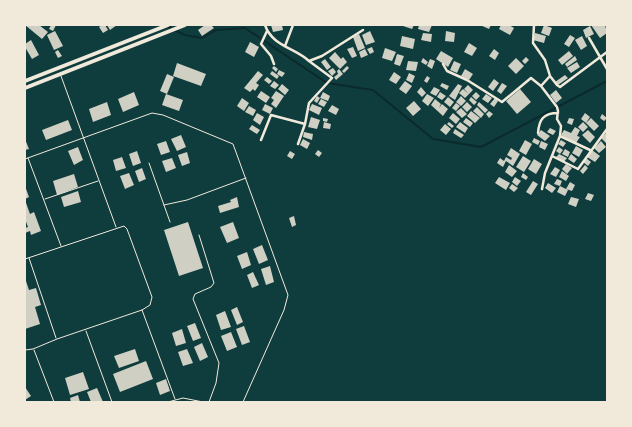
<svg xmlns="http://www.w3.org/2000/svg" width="632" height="427" viewBox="0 0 632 427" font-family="Lato,sans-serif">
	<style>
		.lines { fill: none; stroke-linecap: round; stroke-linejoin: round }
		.stream { stroke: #0a2a2b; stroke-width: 2 }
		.building { fill: #cfcfc3 }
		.service { stroke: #f1e9da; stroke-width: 1 }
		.minor { stroke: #f1e9da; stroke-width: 2.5 }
		.primary { stroke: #f1e9da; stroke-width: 4 }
	</style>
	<rect width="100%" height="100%" fill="#0f3d3e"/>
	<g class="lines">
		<path class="stream" d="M166 26 185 35 202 38 216 30 245 28 327 83 373 90 433 139 481 147 607 81"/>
	</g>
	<path class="building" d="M25 25H39L48 32 42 39Z
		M51 25H56L53 31 49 29Z
		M102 25H105L108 30 103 33 99 27Z
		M107 25H117L110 30Z
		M205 25H211L214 28 202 36 198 30Z
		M271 25H282L283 30 273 32Z
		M400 25H414L412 29Z
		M419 25H432L429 32 418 29Z
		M480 25H491L489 29Z
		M501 25H509L514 28 510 35 499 29Z
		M544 25 552 28 549 36 541 33Z
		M591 25H605L607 33 600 38Z
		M590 26 594 34 586 38 583 30Z
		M55 31 63 46 54 50 47 35Z
		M370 31 375 42 366 45 362 35Z
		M446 31 455 33 454 42 445 41Z
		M423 33 432 34 431 42 421 40Z
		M535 33 546 36 544 43 533 40Z
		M359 34 365 48 358 51 353 37Z
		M570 35 575 38 569 47 564 44Z
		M402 36 415 39 413 49 400 46Z
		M582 36 587 46 581 50 575 40Z
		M31 40 39 55 32 59 25 47V44Z
		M250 42 259 47 254 57 245 52Z
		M469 43 477 48 472 56 464 52Z
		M353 47 357 56 352 58 347 49Z
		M372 47 374 52 370 54 367 49Z
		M385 48 396 52 392 61 382 58Z
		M365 49 368 55 361 58 359 52Z
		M494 49 499 53 495 60 489 56Z
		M58 50 62 56 58 58 55 52Z
		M441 51 453 58 448 67 436 59Z
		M569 51 573 56 562 65 558 60Z
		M335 52 341 59 343 57 347 62 340 69 329 58Z
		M397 54 404 56 400 66 394 64Z
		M575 56 577 60 567 67 565 64Z
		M526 57 529 60 525 64 522 61Z
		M423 58 428 62 426 65 421 62Z
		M516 58 524 66 516 74 508 66Z
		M325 59 331 67 327 70 321 62Z
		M430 59 435 61 432 69 427 66Z
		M408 61 418 62 416 71 406 70Z
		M454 61 461 64 457 73 450 70Z
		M577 62 580 67 571 73 567 68Z
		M177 63 206 74 201 86 173 76Z
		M274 66 278 69 276 72 272 68Z
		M347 66 349 68 344 73 342 71Z
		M333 68 336 72 332 76 328 71Z
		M339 69 343 74 336 80 334 77 338 74 337 71Z
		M465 69 473 74 469 80 461 76Z
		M279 70 285 73 282 77 277 74Z
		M258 71 263 75 256 83 259 85 255 91 253 89 250 92 244 88Z
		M272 71 279 76 277 79 270 74Z
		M394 72 401 77 396 84 389 80Z
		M409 73 415 76 412 83 406 80Z
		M167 74 174 77 167 94 160 91Z
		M565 75 568 78 558 85 555 82Z
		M427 76 430 78 427 83 424 81Z
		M267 77 272 81 269 84 264 80Z
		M494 79 499 83 493 91 488 87Z
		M274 81 279 85 275 89 270 86Z
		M405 81 412 86 406 94 399 89Z
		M442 83 449 86 447 90 440 86Z
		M502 83 507 86 501 94 497 91Z
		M282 84 289 90 285 95 278 89Z
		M458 84 462 86 455 100 449 96Z
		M468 85 473 90 469 94 464 89Z
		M421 87 426 93 422 97 417 92Z
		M434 87 440 90 436 96 430 93Z
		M463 89 469 94 465 98 459 93Z
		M520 89 531 102 517 114 506 101Z
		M556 90 562 98 556 103 550 95Z
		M261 91 270 97 266 103 257 97Z
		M276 91 284 96 276 108 271 104 274 100 271 98Z
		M134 92 139 105 123 112 118 99Z
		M323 92 330 96 328 101 320 98Z
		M440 92 446 96 442 100 437 97Z
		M476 92 480 96 476 100 472 96Z
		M166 94 183 100 179 111 162 105Z
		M427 94 434 98 428 106 422 101Z
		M486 94 492 98 488 103 482 99Z
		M317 96 320 98 317 103 314 101Z
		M461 96 466 101 461 106 456 102Z
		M448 97 454 102 450 107 444 102Z
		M471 97 477 102 474 105 469 100Z
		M242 98 249 103 244 111 237 106Z
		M495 98 498 101 494 107 490 104Z
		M321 99 327 102 324 107 318 104Z
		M435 99 441 104 439 108 442 104 448 109 443 116 431 105Z
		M414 101 421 109 413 116 406 108Z
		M107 102 111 115 93 122 89 109Z
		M467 102 472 107 467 112 462 107Z
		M479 102 488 110 485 113 477 105Z
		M456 103 460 106 456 111 452 108Z
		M265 104 273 108 270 114 262 110Z
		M312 104 322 108 319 115 309 110Z
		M332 105 339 109 336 115 328 111Z
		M249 106 256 110 253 116 245 112Z
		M477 107 484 114 481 118 473 111Z
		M461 108 467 114 462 118 456 112Z
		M471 111 480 118 475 123 467 116Z
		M489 111 493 114 489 118 486 114Z
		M257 113 264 117 260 125 253 120Z
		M453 113 460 119 456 124 449 118Z
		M585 113 590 117 586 123 581 119Z
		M602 114 607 118 604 121 600 118Z
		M311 117 320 120 317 129 308 127Z
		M323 118 328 119 327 122 323 121Z
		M466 118 473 123 470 127 463 122Z
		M569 118 574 119 572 125 567 123Z
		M591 118 599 126 594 131 586 123Z
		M68 120 72 130 46 140 42 130Z
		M324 122 331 124 330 129 323 128Z
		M449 122 454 126 452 128 447 124Z
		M460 122 468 128 465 133 456 127Z
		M583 122 588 127 583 132 578 127Z
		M445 124 451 129 446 135 440 130Z
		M252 125 260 130 257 134 249 129Z
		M575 127 580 130 577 136 580 137 576 143 561 135 564 130 571 133Z
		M550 128 556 131 553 135 547 132Z
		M455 129 464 135 461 138 453 133Z
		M541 130 550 136 545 141 537 135Z
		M588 130 595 137 590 143 582 135Z
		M304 132 313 134 312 140 303 137Z
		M607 132V144L601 138Z
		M181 135 186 147 177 151 171 139Z
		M534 138 540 141 538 145 532 142Z
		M25 139 29 149 25 150Z
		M303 139 310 143 307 149 300 145Z
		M525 140 532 144 526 155 519 151Z
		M561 140 566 143 563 147 558 144Z
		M166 141 170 152 161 155 157 144Z
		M541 141 548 144 545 150 539 147Z
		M601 141 606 147 599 153 594 148Z
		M576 146 583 150 579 157 572 153Z
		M78 147 83 160 74 165 68 151Z
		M559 147 563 150 560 154 556 151Z
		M511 148 520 154 513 166 506 161 503 167 497 163 500 158 504 161 506 157 511 160 512 158 507 155Z
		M565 149 570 152 568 157 562 154Z
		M318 150 322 153 319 157 315 154Z
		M592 150 600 156 595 162 587 157Z
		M137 151 141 163 133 166 129 154Z
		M290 151 295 154 292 159 287 156Z
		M187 152 190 163 182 166 178 155Z
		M559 154 567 158 564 162 556 157Z
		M571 154 577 159 574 163 568 159Z
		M523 156 531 161 524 172 516 167Z
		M122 157 126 168 116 171 113 160Z
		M172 158 176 168 166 172 162 161Z
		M586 158 591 162 588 166 583 162Z
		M534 159 542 164 536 174 528 169Z
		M566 164 572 168 567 174 562 169Z
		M509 165 517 171 512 177 505 172Z
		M585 165 588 168 583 174 580 171Z
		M555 167 560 170 556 177 550 174Z
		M142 168 146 179 139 182 135 171Z
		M562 171 569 176 566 181 559 177Z
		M129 173 134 185 125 189 120 176Z
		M523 173 528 177 526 180 521 177Z
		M74 174 78 187 57 195 53 181Z
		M499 177 510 183 506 190 495 183Z
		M515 177 521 181 517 186 512 182Z
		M557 179 562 181 560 186 554 184Z
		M533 181 538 184 531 195 526 192Z
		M570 182 575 185 572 191 566 189Z
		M548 183 556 188 552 193 545 188Z
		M512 184 518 188 514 192 509 188Z
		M25 186 29 197 25 199Z
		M560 186 568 190 565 196 557 192Z
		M78 191 81 202 64 207 61 197Z
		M588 193 594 195 591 201 585 199Z
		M237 197 239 207 220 213 218 206 231 202 230 200Z
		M571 197 579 199 576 207 568 204Z
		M25 200 30 214 34 212 41 231 31 235 30 231 25 233V228L28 227 25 219Z
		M294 216 296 225 292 227 289 218Z
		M188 222 203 268 179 276 164 230Z
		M233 222 239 238 227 243 220 227Z
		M262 245 268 260 259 264 253 249Z
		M247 252 251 265 242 269 237 256Z
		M270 266 274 282 266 285 261 269Z
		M253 272 259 285 252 288 247 275Z
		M25 278 29 290 36 288 41 305 35 307 40 324 25 329Z
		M237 307 243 322 237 325 231 310Z
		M225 311 231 327 221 330 216 315Z
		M195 323 201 338 193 341 187 326Z
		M244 326 250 342 242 345 236 329Z
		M182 329 186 343 176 346 172 333Z
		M231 332 237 347 227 351 221 336Z
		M202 343 208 357 200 361 194 347Z
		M135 349 139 361 119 368 114 356Z
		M187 349 193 363 183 366 178 352Z
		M146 361 153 379 120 392 113 374Z
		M83 372 89 389 70 395 65 378Z
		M166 379 170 391 160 395 156 383Z
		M25 387 31 396 25 400Z
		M97 388 103 402H91L87 392Z
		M78 395 80 402H71L70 398Z"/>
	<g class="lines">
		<path class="service" d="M61 76 116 227
			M28 158 61 246
			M25 159 152 113 163 115 233 144 288 295 284 310 243 402
			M149 163 170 222
			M45 199 98 181
			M164 205 187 200 246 178
			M199 235 214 283 211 287 195 294 193 299 219 363 216 383 209 402
			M29 258 56 338
			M25 259 124 226 127 229 152 297 150 305 142 310 57 339 33 349 25 350
			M142 310 175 399
			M86 331 112 402
			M34 350 54 402
			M168 402 183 398 203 402"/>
		<path class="minor" d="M265 25C272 46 295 48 309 61L322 56 363 30
			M534 25 533 43 545 60 550 76 541 86 557 107 558 111 557 119 561 126 560 136 545 173 542 189
			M267 31 261 44 271 56 274 64
			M589 38 607 69
			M285 46 293 25
			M443 64 447 71 467 80 502 102 531 78 541 86
			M550 76 557 85 560 87 607 52
			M538 133C539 119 544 113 558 113
			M560 136 590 150
			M261 140 271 115 305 124
			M298 144 305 124 309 103 332 78 309 61
			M552 156 578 169 607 129"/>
		<path class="primary" d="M25 81 168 25
			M25 88 185 25"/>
	</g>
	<rect width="632" height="427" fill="none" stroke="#f1e9da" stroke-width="52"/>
</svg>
